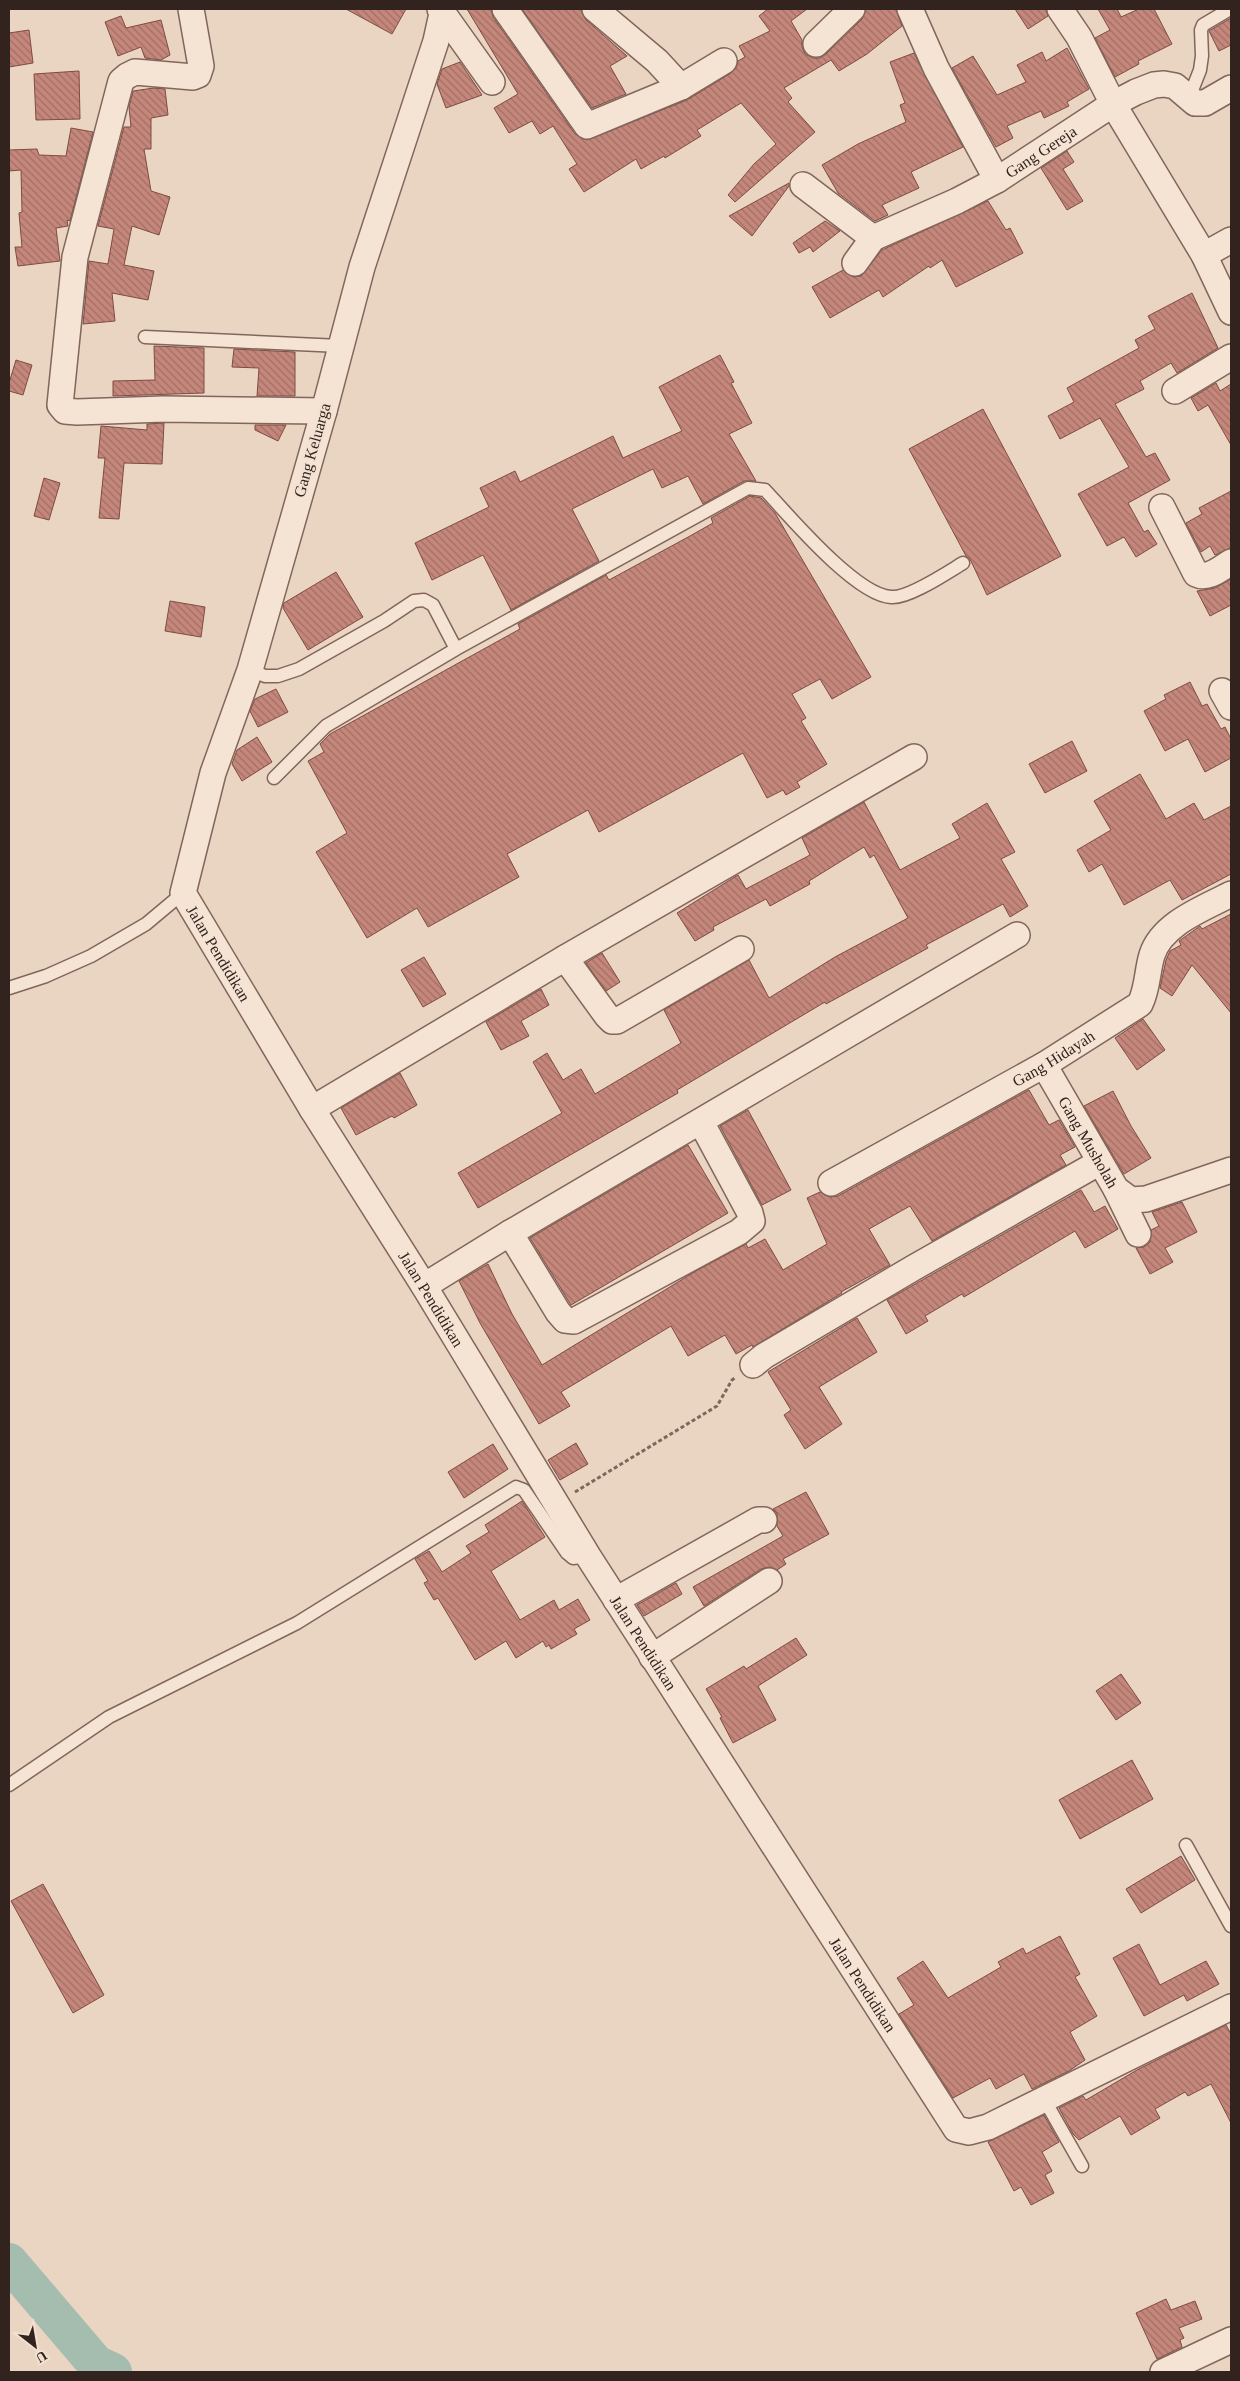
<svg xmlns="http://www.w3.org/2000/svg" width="1240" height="2381" viewBox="0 0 1240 2381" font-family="Georgia,serif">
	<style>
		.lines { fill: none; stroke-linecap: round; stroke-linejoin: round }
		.river { stroke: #a4bdaf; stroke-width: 38 }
		.building { fill: url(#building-back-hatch); stroke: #7f4b43 }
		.service-casing { stroke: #82665b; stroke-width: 15 }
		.minor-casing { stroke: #82665b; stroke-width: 28 }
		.path { stroke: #82665b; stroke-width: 3; stroke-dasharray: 4 2.5; stroke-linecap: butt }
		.service { stroke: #f5e3d4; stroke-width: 12 }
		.minor { stroke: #f5e3d4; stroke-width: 25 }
		.labels { text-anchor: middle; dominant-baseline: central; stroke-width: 4; stroke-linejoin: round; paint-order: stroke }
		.street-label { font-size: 16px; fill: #33231e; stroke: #f2e0d1 }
	</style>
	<defs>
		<pattern id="building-back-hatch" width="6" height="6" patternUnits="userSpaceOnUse" patternTransform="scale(1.25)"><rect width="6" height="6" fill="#c5877b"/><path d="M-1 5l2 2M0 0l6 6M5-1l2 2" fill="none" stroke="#a16e64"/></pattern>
	</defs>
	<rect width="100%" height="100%" fill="#ead4c2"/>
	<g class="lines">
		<path class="river" d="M9 2262 96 2364 113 2372"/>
	</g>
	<path class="building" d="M346 9H406L392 34Z
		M467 9H491L493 17 575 134 587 140 687 100 731 73 736 68 738 61 745 57 739 46 770 31 759 16 768 9H807L791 21 802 40V47L805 54 813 58H820L826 54 862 19 866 9H896L902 26 867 54 839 71 831 60 784 88 792 98 788 102 815 132 735 202 728 195 754 164 776 144 741 103 697 130 701 136 665 158 664 156 641 169 636 159 584 192 569 169 577 164 553 126 540 134 532 121 509 133 494 108 518 94Z
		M522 9H581L586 20 627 56 610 66 626 94 592 108Z
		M1015 9H1046L1048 16 1028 29Z
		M1098 9H1117L1121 17 1139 9H1154L1172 44 1138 61 1139 64 1115 77 1095 38 1110 30Z
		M121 16 126 28 161 20 170 55 161 60 145 58 141 47 118 56 105 22Z
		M1231 18V45L1219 51 1209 31Z
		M29 30 33 63 9 67V33Z
		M1067 48 1089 89 1067 102 1069 106 1044 118 1041 111 1007 126 1013 138 996 147 952 68 973 56 997 95 1026 82 1017 65 1042 52 1046 61Z
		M914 53 963 147 911 172 919 188 882 205 888 215 875 221 838 193 822 165 858 144 906 122 900 105 905 103 890 62Z
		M460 62 482 95 446 108 437 84 442 69Z
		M79 71 80 119 36 120 34 74Z
		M154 88 165 89 168 115 151 118V149H144L151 191 170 197 159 235 132 226 124 265 154 271 148 300 112 293 115 321 83 324 89 261 108 264 114 229 98 226 124 127H131L129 107 133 91Z
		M71 128 93 132 70 221 67 220 68 226 56 228 60 261 18 266 15 247H22L19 213 22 212 21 170 9 171V150L37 149 39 155 66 156Z
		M1067 151 1074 162 1063 169 1083 201 1067 210 1041 168Z
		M789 183V186L752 236 729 216Z
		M988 201 1006 230 1010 228 1023 253 956 287 942 260 930 268 929 266 883 297 879 290 830 318 812 287 843 270 853 277 861 276 882 250Z
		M825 221 840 231 813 252 810 247 799 253 793 243Z
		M1192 293 1218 348 1177 373 1171 363 1140 381 1144 389 1115 404 1146 457 1155 453 1170 480 1128 503 1144 532 1148 530 1157 544 1136 557 1124 537 1107 546 1078 494 1129 467 1100 418 1060 439 1048 416 1074 402 1067 388 1139 348 1135 340 1155 329 1148 316Z
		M154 346 204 348V393L113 396V381L155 380Z
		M234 349 295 352V396H257L259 368 232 367Z
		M720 355 734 382 731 383 752 423 729 434 756 481H744L703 504 688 476 662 488 653 469 572 509 599 561 511 610 483 555 432 580 415 543 489 507 480 488 515 471 520 482 613 436 623 458 682 431 659 387Z
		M16 360 32 365 23 395 9 391V383Z
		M1216 383 1220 391 1231 384V445L1208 405 1198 411 1191 398Z
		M983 409 1061 556 987 595 970 559 966 556 909 449Z
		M164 423 162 464 124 463 119 519 99 518 105 458H98L101 426 147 430V424Z
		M255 425H286L278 441 255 430Z
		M44 478 60 483 49 520 34 516Z
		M1231 491V548L1215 555 1210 546 1201 552 1186 523 1202 514 1199 508Z
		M750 496 761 498 775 513 871 677 832 699 820 679 792 694 806 718 801 721 827 764 797 782 800 787 786 795 783 790 767 798 743 753 599 832 588 810 507 854 519 877 428 927 417 908 367 938 316 852 347 833 308 761 324 752 320 744 330 734 520 629 518 624 606 575 609 580 690 536 713 523 711 518Z
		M336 572 363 617 308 650 283 608 284 603Z
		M1231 579V605L1210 616 1197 591 1215 588Z
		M170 601 205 607 201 637 165 631Z
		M1190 682 1202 706 1207 704 1221 729 1225 727 1231 739V758L1205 772 1188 739 1165 751 1144 711 1166 699 1164 695Z
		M276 689 288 712 258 727 250 711 255 699Z
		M257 737 272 762 242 781 232 764 237 750Z
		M1072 741 1087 771 1045 793 1029 764Z
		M1140 774 1166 819 1194 803 1204 820 1231 806V874L1182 900 1170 880 1124 905 1102 864 1089 872 1077 850 1111 830 1094 801Z
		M864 802 900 870 960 838 952 824 987 803 1015 852 1001 859 1028 906 1010 917 1003 904 926 945 928 948 826 1004 825 1002 677 1090 678 1093 478 1208 458 1173 562 1113 533 1062 547 1053 563 1080 581 1069 595 1094 681 1043 664 1010 749 960 769 998 835 957 908 918 874 855 870 858 864 847 809 881 810 884 770 906 766 899 713 927 714 930 695 941 677 913 738 875 746 889 810 855 802 838Z
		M1231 914V1013L1192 965 1172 996 1160 988 1166 960 1170 951 1181 945 1179 941 1200 926 1202 929Z
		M602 953 620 982 606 991 586 963Z
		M424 957 446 994 423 1007 401 970Z
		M541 989 549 1005 521 1021 529 1036 501 1050 486 1022Z
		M1143 1019 1165 1050 1137 1070 1115 1038Z
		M400 1073 417 1105 394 1118 392 1116 356 1135 341 1108Z
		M1029 1090 1049 1125 1059 1120 1075 1147 1060 1155 1066 1165 932 1241 910 1206 869 1229 890 1265 841 1292 842 1293 753 1347 752 1345 736 1354 725 1335 688 1356 671 1326 561 1392 570 1406 539 1424 480 1323 459 1281 488 1264 512 1314 542 1365 696 1271 746 1244 748 1248 765 1239 783 1270 827 1244 807 1198 820 1192 830 1197 838 1196Z
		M1113 1091 1131 1126 1151 1158 1124 1174 1084 1106Z
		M748 1110 791 1190 762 1205 720 1126Z
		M688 1145 728 1213 571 1305 530 1238Z
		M1081 1190 1094 1212 1105 1206 1118 1229 1085 1248 1075 1231 964 1297 962 1294 925 1316 928 1321 906 1334 887 1300Z
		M1182 1202 1197 1232 1165 1248 1173 1262 1150 1274 1136 1248 1144 1247 1150 1242 1151 1230 1159 1226 1152 1212Z
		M857 1318 877 1352 819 1387 842 1424 805 1449 784 1415 791 1410 768 1372Z
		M576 1443 588 1464 560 1480 548 1460Z
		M493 1444 508 1469 464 1498 448 1472Z
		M806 1492 829 1534 783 1559 786 1564 777 1570 769 1567 761 1569 704 1606 693 1587 783 1536 777 1526V1513L773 1509Z
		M522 1501 545 1537 491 1571 520 1620 554 1600 559 1610 578 1599 590 1620 574 1629 577 1634 551 1649 549 1645 546 1647 543 1641 516 1658 506 1641 475 1660 438 1598 434 1600 424 1583 428 1581 415 1559 429 1551 442 1572 471 1553 466 1546 489 1532 485 1525Z
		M676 1583 682 1594 644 1616 637 1605Z
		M796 1638 807 1655 758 1686 776 1720 733 1743 720 1718 722 1717 706 1689 744 1666 746 1669Z
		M1121 1674 1141 1703 1116 1720 1096 1691Z
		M1132 1760 1153 1799 1080 1839 1059 1800Z
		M1181 1856 1195 1880 1141 1913 1126 1889Z
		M43 1884 104 1995 73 2013 11 1901Z
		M1060 1936 1080 1974 1075 1977 1097 2016 1070 2032 1085 2060 1069 2071 1032 2089 1024 2074 996 2089 990 2078 953 2098 899 2014 914 2005 897 1978 923 1961 948 1998 1001 1967 998 1962 1023 1948 1026 1954Z
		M1139 1944 1160 1985 1206 1961 1219 1984 1187 2001 1184 1995 1144 2016 1113 1958Z
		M1226 2025 1231 2034V2123L1211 2084 1188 2096 1185 2092 1155 2109 1160 2118 1131 2135 1120 2116 1079 2140 1073 2134 1059 2108 1083 2096 1086 2100 1137 2070Z
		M1044 2115 1059 2142 1042 2152 1052 2171 1045 2175 1054 2193 1031 2205 1021 2187 1014 2191 988 2142Z
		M1166 2299 1171 2310 1195 2301 1202 2319 1179 2328 1184 2338 1180 2340 1182 2347 1157 2359 1136 2313Z"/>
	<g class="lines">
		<defs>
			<path id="service" d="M1189 98 1200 70 1202 56 1201 30 1203 25 1230 9
				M145 337 340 346
				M250 670 265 676H278L299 669 384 621 414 601 424 600 433 605 456 649 748 488 765 490C790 517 856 595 891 597 908 599 948 572 963 563
				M274 778 326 726 456 649
				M9 988 46 976 91 956 146 924 183 893
				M9 1785 109 1717 297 1623 516 1487 524 1490 567 1553 573 1558 588 1556
				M1186 1845 1231 1926
				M1044 2099 1082 2166"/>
			<g id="minor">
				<path d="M191 9 201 66 198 75 193 77 135 72 127 76 121 81 75 257 60 405 65 411 77 412 164 409 324 411"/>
				<path d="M440 9 492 82"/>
				<path id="s1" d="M443 9 436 41 362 267 324 411 250 670 213 773 183 893 312 1109 424 1286 588 1556 956 2129 969 2132 988 2127 1231 2007"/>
				<path d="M505 9 587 126 681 87 724 61"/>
				<path d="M595 9 657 61 681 87"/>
				<path d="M910 9 936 68 997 180"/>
				<path d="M1060 9 1079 37 1113 104 1204 255 1231 312"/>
				<path d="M816 44 852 9"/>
				<path d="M803 185 873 238"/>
				<path d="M1204 255 1231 240"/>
				<path id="s2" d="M855 263 873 238 957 201 997 180 1113 104 1136 92 1154 85 1164 84 1175 86 1195 103H1205L1231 88"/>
				<path d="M1175 391 1231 357"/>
				<path d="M1162 507 1196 574C1208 580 1220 569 1231 562"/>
				<path d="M1222 691 1231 707"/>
				<path d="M565 958 607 1016 612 1021H617L741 949"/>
				<path id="s3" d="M1044 1065 1116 1189 1131 1200 1146 1199 1231 1170"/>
				<path d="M312 1109 565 958 914 757"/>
				<path id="s4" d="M831 1183 1044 1065 1140 1004C1148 988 1147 971 1152 955 1162 923 1205 908 1231 894"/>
				<path d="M1116 1189 1138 1234"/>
				<path d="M510 1233 558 1312 565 1320 574 1321 739 1232 752 1221 750 1213 701 1122"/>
				<path d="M424 1286 510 1233 1017 935"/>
				<path d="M753 1365 764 1356 915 1267 1100 1162"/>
				<path d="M616 1600 758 1520H764"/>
				<path d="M652 1657 769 1581"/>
				<path d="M1163 2372 1231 2340"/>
			</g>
		</defs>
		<use href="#service" class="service-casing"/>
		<use href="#minor" class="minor-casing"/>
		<path class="path" d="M575 1492 717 1406 732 1380 736 1377"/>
		<use href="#service" class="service"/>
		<use href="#minor" class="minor"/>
	</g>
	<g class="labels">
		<g class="street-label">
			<text stroke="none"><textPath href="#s2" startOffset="220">Gang Gereja</textPath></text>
			<text transform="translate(312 450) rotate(-74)">Gang Keluarga</text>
			<text stroke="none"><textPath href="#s1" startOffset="992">Jalan Pendidikan</textPath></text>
			<text stroke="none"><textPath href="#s4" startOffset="255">Gang Hidayah</textPath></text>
			<text stroke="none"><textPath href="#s3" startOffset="89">Gang Musholah</textPath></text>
			<text stroke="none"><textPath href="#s1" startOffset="1398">Jalan Pendidikan</textPath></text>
			<text stroke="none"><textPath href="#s1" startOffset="1802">Jalan Pendidikan</textPath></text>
			<text stroke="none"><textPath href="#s1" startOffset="2208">Jalan Pendidikan</textPath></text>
		</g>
	</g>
	<rect width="1240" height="2381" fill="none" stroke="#33231e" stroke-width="20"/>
	<g transform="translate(35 2346) rotate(149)" stroke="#f2e0d1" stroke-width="4" paint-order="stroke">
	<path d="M0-4L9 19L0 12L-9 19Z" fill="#33231e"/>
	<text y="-8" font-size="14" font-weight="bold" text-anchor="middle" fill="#33231e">U</text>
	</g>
</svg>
